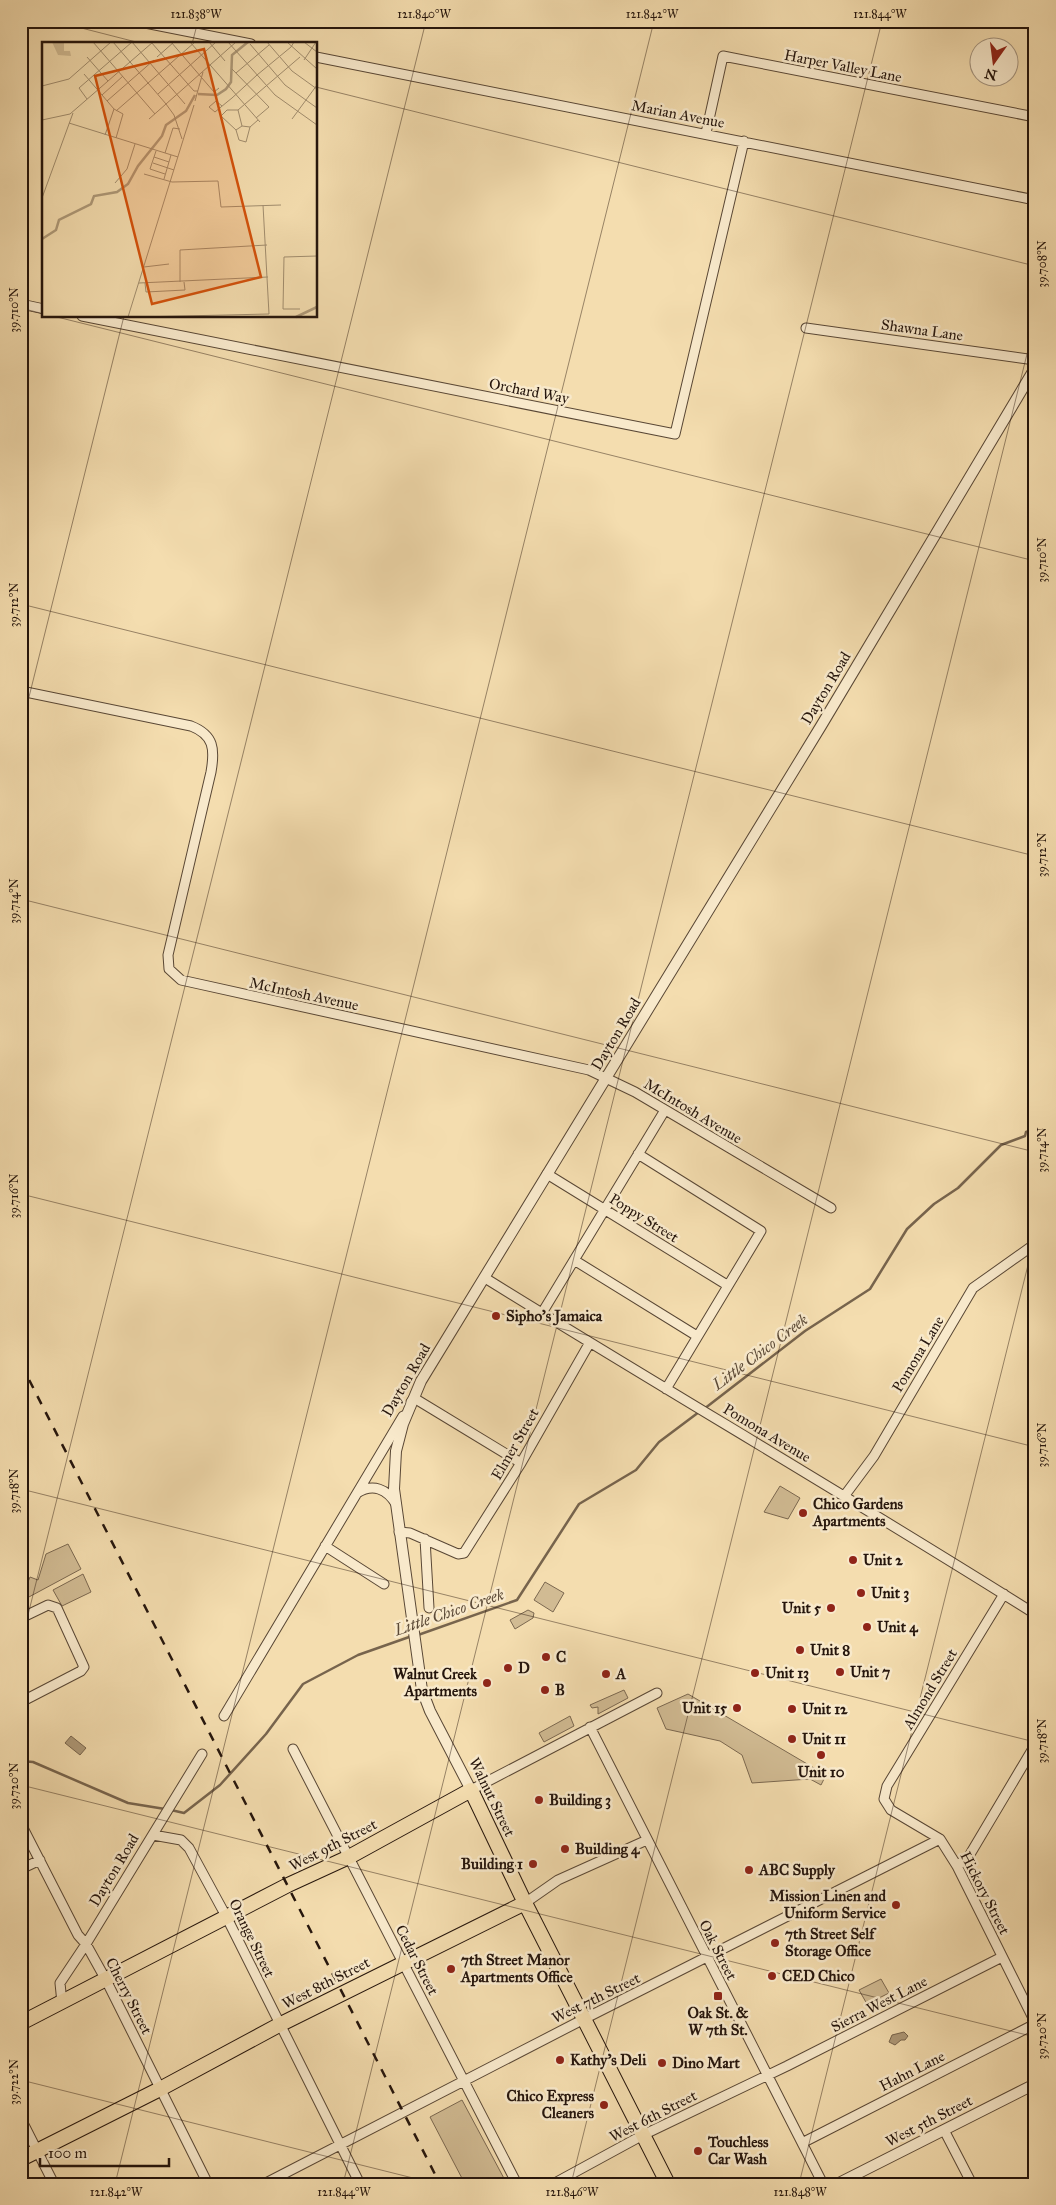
<svg xmlns="http://www.w3.org/2000/svg" width="1056" height="2205" viewBox="0 0 1056 2205" font-family="'IM FELL Great Primer',serif">
	<style>
		.green { fill: #d1bb93; stroke: #7b6850 }
		.water { fill: #ae9978; stroke: #77644d }
		.lines { fill: none; stroke-linecap: round; stroke-linejoin: round }
		.stream { stroke: #77644d; stroke-width: 2.5 }
		.minor-casing { stroke: #594735; stroke-width: 11 }
		.tertiary-casing { stroke: #594735; stroke-width: 12 }
		.primary-casing { stroke: #25150c; stroke-width: 16 }
		.minor { stroke: #f8e9cb; stroke-width: 9 }
		.tertiary { stroke: #f8e9cb; stroke-width: 10 }
		.primary { stroke: #f4ddaf; stroke-width: 14 }
		.rail { stroke: #25150c; stroke-width: 2.5; stroke-dasharray: 9 9; stroke-linecap: butt }
		.ticks { fill: none; stroke: #25150c; stroke-width: 1; stroke-opacity: 0.45 }
		.poi-dot { fill: #8f2418; stroke: #f8e9cb; stroke-width: 2 }
		.labels { text-anchor: middle; dominant-baseline: central; stroke-width: 5; stroke-linejoin: round; paint-order: stroke }
		.street-label { font-size: 15px; fill: #25150c; stroke: #f8e9cb }
		.poi-label { font-size: 15px; font-weight: bold; fill: #25150c; stroke: #f8e9cb; text-anchor: start }
		.water-label { font-size: 16px; font-style: italic; fill: #5c4a37; stroke: #f8e9cb }
		.inset-river { fill: none; stroke: #ae9978; stroke-width: 2.5 }
		.inset-road { fill: none; stroke: #a18d6e; stroke-width: 1 }
		.view { fill: #d4520c; fill-opacity: 0.15; stroke: #d4520c; stroke-width: 2.5 }
		.inset-edge { fill: none; stroke: #25150c; stroke-width: 2.5 }
		.neatline { fill: none; stroke: #25150c; stroke-width: 2 }
		.ticks-label { font-size: 12px; text-anchor: middle; fill: #25150c }
	</style>
	<rect width="100%" height="100%" fill="#f4ddaf"/>
	<filter id="stains"><feTurbulence type="fractalNoise" baseFrequency=".004" numOctaves="4"/><feColorMatrix values="0 0 0 0 .2 0 0 0 0 .09 0 0 0 0 .02 0 0 0 .5 -.17"/></filter>
	<radialGradient id="worn" r=".72"><stop offset=".6" stop-color="#630" stop-opacity="0"/><stop offset="1" stop-color="#630" stop-opacity=".3"/></radialGradient>
	<path class="green" d="M780 1486 800 1498 788 1519 764 1512Z
		M68 1544 81 1569 27 1598 24 1594 26 1587 23 1582H28L30 1577 38 1580 46 1554Z
		M83 1574 91 1592 62 1606 53 1590Z
		M545 1582 564 1593 553 1612 534 1600Z
		M528 1610 534 1613 533 1618 515 1629 510 1620Z
		M624 1690 628 1698 598 1714V1707L592 1708 590 1705Z
		M688 1694 826 1775 821 1785 810 1779 752 1783 742 1755 720 1741 666 1729 657 1708Z
		M570 1716 574 1726 544 1742 539 1733Z
		M881 1979 889 1993 867 2004 859 1990Z
		M462 2100 507 2184H465L430 2117Z"/>
	<path class="water" d="M71 1736 86 1748 80 1755 65 1743Z
		M904 2032 908 2036 905 2040H901L895 2045 889 2042 892 2035Z"/>
	<g class="lines">
		<path class="stream" d="M704 1409 805 1331 870 1289 907 1229 934 1204 958 1188 1001 1145 1025 1136 1026 1132 1035 1129
			M418 1635 517 1600 579 1504 636 1470 659 1442 699 1412
			M21 1761 33 1762 128 1803 165 1809
			M171 1810 184 1813 220 1785 266 1734 303 1684 358 1655 412 1636"/>
		<defs>
			<path id="minor" d="M135 21 251 44
				M316 57 1035 200
				M706 133 723 56 1035 117
				M21 304 44 309
				M82 316 675 434 744 141
				M806 328 1035 360
				M21 691 191 726C214 735 215 749 211 772L168 955 169 969 181 980 589 1070 635 1092 831 1208
				M638 1154 761 1231 666 1389
				M547 1174 727 1285
				M574 1260 697 1336
				M485 1278C667 1391 853 1499 1035 1614
				M542 1313 665 1110
				M411 1402 414 1398 521 1463
				M357 1493C373 1483 387 1489 396 1504
				M845 1495 874 1456 973 1288 1035 1244
				M399 1532 410 1533 458 1554 464 1553 521 1463 589 1344
				M425 1539 429 1608
				M325 1546 384 1584
				M1004 1594 887 1786 884 1799 891 1810 940 1839 957 1866 1035 2022
				M21 1618 48 1605 57 1608 84 1667 81 1671 21 1702
				M224 1716 403 1416
				M590 1727 823 2184
				M293 1749 517 2184
				M471 1790 657 1693
				M21 1824 78 1935 86 1944 106 1980 208 2184
				M153 1835 181 1840 189 1848 227 1918 360 2184
				M957 1866 969 1856 1035 1745
				M21 1869 40 1860
				M525 1903 558 1880 647 1840
				M62 2003 60 1983 86 1944 202 1754
				M21 2119 54 2184
				M944 2130 972 2184
				M802 2143 1035 2024
				M264 2184 584 2019 940 1839
				M553 2184 643 2135 787 2066 1002 1957"/>
			<path id="tertiary" d="M471 1790 430 1711 422 1690 394 1489 396 1451 403 1424 421 1381 821 726 1035 368
				M837 2184 1035 2084"/>
			<path id="primary" d="M21 2023 288 1885 349 1857 471 1790 525 1903 668 2184
				M21 2159 160 2089 279 2025 525 1903"/>
		</defs>
		<use href="#minor" class="minor-casing"/>
		<use href="#tertiary" class="tertiary-casing"/>
		<use href="#primary" class="primary-casing"/>
		<use href="#minor" class="minor"/>
		<use href="#tertiary" class="tertiary"/>
		<use href="#primary" class="primary"/>
		<path class="rail" d="M21 1364 440 2184"/>
	</g>
	<path class="ticks" d="M54 21 144 44M192 44 198 21M316 87 1035 266M21 308 44 314M53 316 1035 561M21 604 1035 856M21 729 124 316M21 899 1035 1152M21 1194 1035 1447M21 1489 1035 1742M21 1643 426 21M21 1785 1035 2037M21 2080 437 2184M115 2184 654 21M343 2184 882 21M571 2184 1035 322M799 2184 1035 1237M1027 2184 1035 2151"/>
	<g class="poi-dot">
		<circle cx="496" cy="1316" r="5"/>
		<circle cx="803" cy="1513" r="5"/>
		<circle cx="853" cy="1560" r="5"/>
		<circle cx="861" cy="1593" r="5"/>
		<circle cx="831" cy="1608" r="5"/>
		<circle cx="867" cy="1627" r="5"/>
		<circle cx="800" cy="1650" r="5"/>
		<circle cx="546" cy="1657" r="5"/>
		<circle cx="508" cy="1668" r="5"/>
		<circle cx="840" cy="1672" r="5"/>
		<circle cx="755" cy="1673" r="5"/>
		<circle cx="606" cy="1674" r="5"/>
		<circle cx="487" cy="1683" r="5"/>
		<circle cx="545" cy="1690" r="5"/>
		<circle cx="737" cy="1708" r="5"/>
		<circle cx="792" cy="1709" r="5"/>
		<circle cx="792" cy="1739" r="5"/>
		<circle cx="821" cy="1755" r="5"/>
		<circle cx="539" cy="1800" r="5"/>
		<circle cx="565" cy="1849" r="5"/>
		<circle cx="533" cy="1864" r="5"/>
		<circle cx="749" cy="1870" r="5"/>
		<circle cx="896" cy="1905" r="5"/>
		<circle cx="775" cy="1943" r="5"/>
		<circle cx="451" cy="1969" r="5"/>
		<circle cx="772" cy="1976" r="5"/>
		<rect x="713" y="1991" width="10" height="10" rx="2.5"/>
		<circle cx="560" cy="2060" r="5"/>
		<circle cx="662" cy="2063" r="5"/>
		<circle cx="604" cy="2105" r="5"/>
		<circle cx="698" cy="2151" r="5"/>
	</g>
	<g class="labels">
		<g class="street-label">
			<text transform="translate(843 66) rotate(11)">Harper Valley Lane</text>
			<text transform="translate(678 114) rotate(11)">Marian Avenue</text>
			<text transform="translate(922 330) rotate(8)">Shawna Lane</text>
			<text transform="translate(529 391) rotate(11)">Orchard Way</text>
			<text transform="translate(826 688) rotate(-59)">Dayton Road</text>
			<text transform="translate(304 994) rotate(12)">McIntosh Avenue</text>
			<text transform="translate(616 1034) rotate(-59)">Dayton Road</text>
			<text transform="translate(693 1111) rotate(31)">McIntosh Avenue</text>
			<text transform="translate(644 1218) rotate(32)">Poppy Street</text>
			<text transform="translate(918 1354) rotate(-59)">Pomona Lane</text>
			<text transform="translate(406 1380) rotate(-60)">Dayton Road</text>
			<text transform="translate(767 1433) rotate(31)">Pomona Avenue</text>
			<text transform="translate(515 1444) rotate(-60)">Elmer Street</text>
			<text transform="translate(930 1689) rotate(-59)">Almond Street</text>
			<text transform="translate(492 1797) rotate(64)">Walnut Street</text>
			<text transform="translate(333 1845) rotate(-27)">West 9th Street</text>
			<text transform="translate(114 1870) rotate(-59)">Dayton Road</text>
			<text transform="translate(985 1893) rotate(63)">Hickory Street</text>
			<text transform="translate(252 1938) rotate(64)">Orange Street</text>
			<text transform="translate(718 1950) rotate(63)">Oak Street</text>
			<text transform="translate(417 1960) rotate(63)">Cedar Street</text>
			<text transform="translate(326 1983) rotate(-27)">West 8th Street</text>
			<text transform="translate(129 1996) rotate(63)">Cherry Street</text>
			<text transform="translate(596 1998) rotate(-26)">West 7th Street</text>
			<text transform="translate(879 2004) rotate(-27)">Sierra West Lane</text>
			<text transform="translate(912 2071) rotate(-27)">Hahn Lane</text>
			<text transform="translate(653 2116) rotate(-27)">West 6th Street</text>
			<text transform="translate(929 2121) rotate(-27)">West 5th Street</text>
		</g>
		<g class="poi-label">
			<text x="506" y="1316">Sipho's Jamaica</text>
			<text x="813" y="1504">Chico Gardens<tspan x="813" dy="17">Apartments</tspan></text>
			<text x="863" y="1560">Unit 2</text>
			<text x="871" y="1593">Unit 3</text>
			<text x="821" y="1608" text-anchor="end">Unit 5</text>
			<text x="877" y="1627">Unit 4</text>
			<text x="810" y="1650">Unit 8</text>
			<text x="556" y="1657">C</text>
			<text x="518" y="1668">D</text>
			<text x="850" y="1672">Unit 7</text>
			<text x="765" y="1673">Unit 13</text>
			<text x="477" y="1674" text-anchor="end">Walnut Creek<tspan x="477" dy="17">Apartments</tspan></text>
			<text x="616" y="1674">A</text>
			<text x="555" y="1690">B</text>
			<text x="727" y="1708" text-anchor="end">Unit 15</text>
			<text x="802" y="1709">Unit 12</text>
			<text x="802" y="1739">Unit 11</text>
			<text x="821" y="1772" text-anchor="middle">Unit 10</text>
			<text x="549" y="1800">Building 3</text>
			<text x="575" y="1849">Building 4</text>
			<text x="523" y="1864" text-anchor="end">Building 1</text>
			<text x="759" y="1870">ABC Supply</text>
			<text x="886" y="1896" text-anchor="end">Mission Linen and<tspan x="886" dy="17">Uniform Service</tspan></text>
			<text x="785" y="1934">7th Street Self<tspan x="785" dy="17">Storage Office</tspan></text>
			<text x="461" y="1960">7th Street Manor<tspan x="461" dy="17">Apartments Office</tspan></text>
			<text x="782" y="1976">CED Chico</text>
			<text x="718" y="2013" text-anchor="middle">Oak St. &amp;<tspan x="718" dy="17">W 7th St.</tspan></text>
			<text x="570" y="2060">Kathy’s Deli</text>
			<text x="672" y="2063">Dino Mart</text>
			<text x="594" y="2096" text-anchor="end">Chico Express<tspan x="594" dy="17">Cleaners</tspan></text>
			<text x="708" y="2142">Touchless<tspan x="708" dy="17">Car Wash</tspan></text>
		</g>
		<g class="water-label">
			<text transform="translate(760 1352) rotate(-37)">Little Chico Creek</text>
			<text transform="translate(449 1612) rotate(-19)">Little Chico Creek</text>
		</g>
	</g>
	<g transform="translate(42 42)">
		<rect width="275" height="275" fill="#f4ddaf"/>
		<path d="M10 0H22V9H28L29 14 16 13Z" fill="#d1bb93"/>
		<path class="inset-river" d="M156 52 175 53 184 47 189 40 190 13 206 0M0 197 14 188 17 178 49 162 52 154 75 150 86 142 96 124 120 94 124 83 144 69 153 53M254 275 275 265"/>
		<path class="inset-road" d="M51 0 113 72M71 0 124 62 194 0M90 0 143 62M109 0 152 49H156M129 0 172 50 177 46M148 0 218 80M167 0 183 19M186 0 233 53 275 83M225 0 250 29 275 47M245 0 275 27M262 0 275 10M208 2 243 43 275 66M45 15 66 39M115 15 132 0M262 18 274 0M190 27 227 65 214 76M194 31 227 3M42 32 72 67 81 72 74 96M0 44 27 37 69 0M116 52 174 0M60 53 81 34M45 57 37 46 90 0M65 59 112 18M153 59 161 30M180 64 174 59 167 65 173 70 185 60 190 56 215 33 249 5 252 0M196 68 258 15M196 68 200 84M74 69 153 0M107 77 124 62 132 73 140 97M250 77 275 43M0 78 28 72 111 0M27 81 136 115M208 85 200 84 194 88 197 98 204 100 208 85 216 78M194 88 179 74 185 68H196M63 93 72 67M114 109 108 127 123 132M123 111 131 86 138 87M112 115 127 120M111 121 132 128M102 132 130 140 176 139 179 165 239 163M122 137 129 113M73 141 85 127 93 102M0 156 31 71M221 163 227 272M102 225 127 222M138 240V208L225 203M97 241 226 235M103 241 104 250 143 248 142 240M258 267H241L242 215 275 214M86 275 152 63M96 275 227 272"/>
		<path class="view" d="M162 7 219 235 110 262 53 34Z"/>
		<rect width="275" height="275" class="inset-edge"/>
	</g>
	<rect width="1056" height="2205" fill="none" stroke="#f4ddaf" stroke-width="55"/>
	<g transform="translate(994 62) rotate(194)"><circle r="24" fill="#f8e9cb" stroke="#a4947f"/>
	<path d="M0-4L9 19L0 12L-9 19Z" fill="#8f2418"/>
	<text y="-8" font-size="14" font-weight="bold" text-anchor="middle" fill="#25150c">N</text>
	</g>
	<path d="M40 2158v8h129v-8" fill="none" stroke="#25150c" stroke-width="2.5"/>
	<text x="48" y="2158" font-size="15" fill="#25150c" stroke="#f8e9cb" stroke-width="4" paint-order="stroke">100 m</text>
	<rect x="28" y="28" width="1000" height="2150" class="neatline"/>
	<g class="ticks-label">
		<text x="196" y="18">121.838°W</text>
		<text x="424" y="18">121.840°W</text>
		<text x="652" y="18">121.842°W</text>
		<text x="880" y="18">121.844°W</text>
		<text transform="translate(1042 264) rotate(-90)" y="4">39.708°N</text>
		<text transform="translate(14 310) rotate(-90)" y="4">39.710°N</text>
		<text transform="translate(1042 560) rotate(-90)" y="4">39.710°N</text>
		<text transform="translate(14 605) rotate(-90)" y="4">39.712°N</text>
		<text transform="translate(1042 855) rotate(-90)" y="4">39.712°N</text>
		<text transform="translate(14 901) rotate(-90)" y="4">39.714°N</text>
		<text transform="translate(1042 1150) rotate(-90)" y="4">39.714°N</text>
		<text transform="translate(14 1196) rotate(-90)" y="4">39.716°N</text>
		<text transform="translate(1042 1445) rotate(-90)" y="4">39.716°N</text>
		<text transform="translate(14 1491) rotate(-90)" y="4">39.718°N</text>
		<text transform="translate(1042 1741) rotate(-90)" y="4">39.718°N</text>
		<text transform="translate(14 1786) rotate(-90)" y="4">39.720°N</text>
		<text transform="translate(1042 2036) rotate(-90)" y="4">39.720°N</text>
		<text transform="translate(14 2082) rotate(-90)" y="4">39.722°N</text>
		<text x="116" y="2196">121.842°W</text>
		<text x="344" y="2196">121.844°W</text>
		<text x="572" y="2196">121.846°W</text>
		<text x="800" y="2196">121.848°W</text>
	</g>
	<rect width="100%" height="100%" filter="url(#stains)"/>
	<rect width="100%" height="100%" fill="url(#worn)"/>
</svg>
